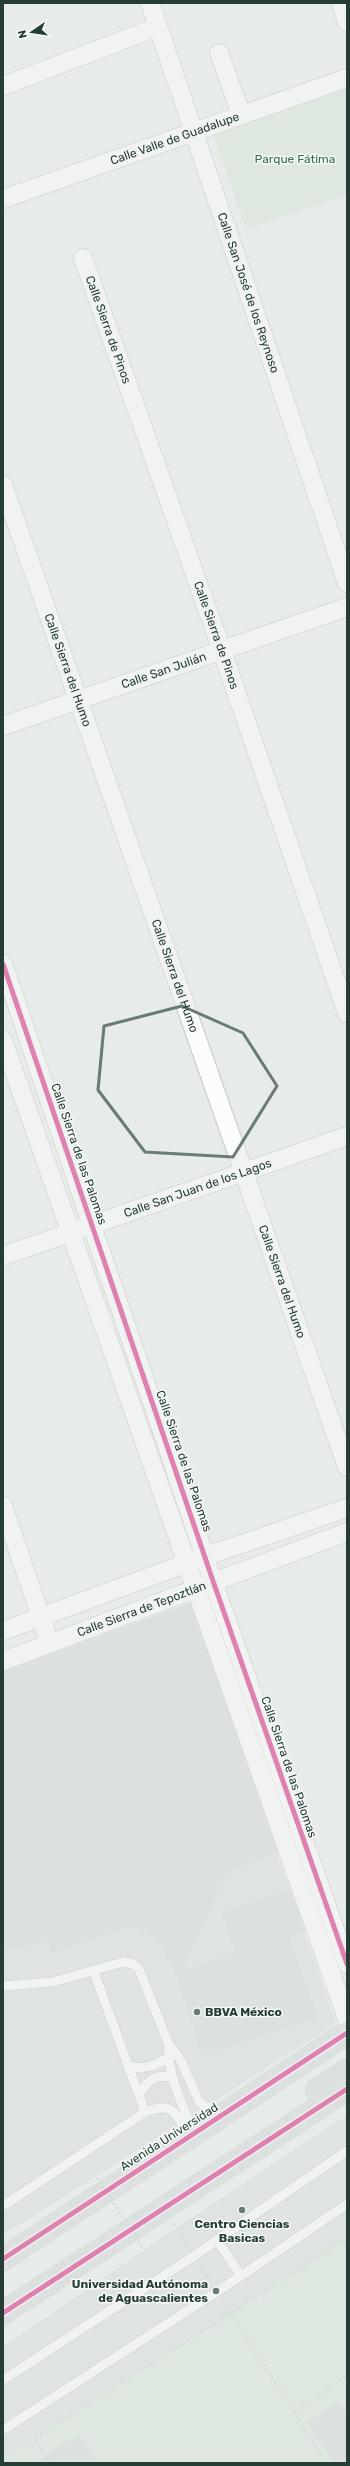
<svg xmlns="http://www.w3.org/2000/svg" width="350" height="2466" viewBox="0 0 350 2466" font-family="Rubik,sans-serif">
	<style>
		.built { fill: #d5dcd9 }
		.green { fill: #d2e2d6 }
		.building { fill: #ced2d0; stroke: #d0d4d2 }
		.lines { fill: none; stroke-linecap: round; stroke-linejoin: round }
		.service-casing { stroke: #c4c8c6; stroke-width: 11 }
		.minor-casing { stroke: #c4c8c6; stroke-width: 20 }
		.primary-casing { stroke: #c3cac7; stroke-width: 24 }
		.path { stroke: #c3cac7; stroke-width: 2.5; stroke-dasharray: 2 3; stroke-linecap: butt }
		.service { stroke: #fbfcfc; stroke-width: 9 }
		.minor { stroke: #fbfcfc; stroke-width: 18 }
		.primary { stroke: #cfd6d4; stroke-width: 22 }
		.path-bridge { stroke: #c3cac7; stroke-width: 2.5; stroke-dasharray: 2 3; stroke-linecap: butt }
		.cycleway-casing { stroke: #f6f9f7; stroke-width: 8 }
		.cycleway { stroke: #d6006c; stroke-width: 5 }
		.marked { fill: none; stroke: #6a7a75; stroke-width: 3; stroke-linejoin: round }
		.poi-dot { fill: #6a7a75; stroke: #f6f9f7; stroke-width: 1.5 }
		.labels { text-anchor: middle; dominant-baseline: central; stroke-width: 3; stroke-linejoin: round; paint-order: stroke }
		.street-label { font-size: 12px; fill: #263d36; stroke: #f6f9f7 }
		.park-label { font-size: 12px; fill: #347049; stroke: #f6f9f7 }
		.poi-label { font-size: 12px; font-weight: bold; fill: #263d36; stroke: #f6f9f7; text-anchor: start }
	</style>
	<rect width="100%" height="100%" fill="#e7ebe9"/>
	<path class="built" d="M191 1603 336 2024 3 2235V1670Z
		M347 2115V2463H3V2347L166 2235Z"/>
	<path class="green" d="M347 88V195L246 229 213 134Z
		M347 2238V2463H97L79 2435 35 2463H3V2459Z"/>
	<path class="building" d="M190 1604 278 1853 228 1871 181 1972 236 1952 222 1913 290 1889 305 1931 288 1936 317 2017 203 2056 173 1965 170 1966 162 1941 131 1926 51 1953 47 1940 15 1950 13 1946 3 1950V1671Z
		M339 2402 347 2415V2463H334L307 2423Z
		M79 2435 97 2463H36L49 2454Z"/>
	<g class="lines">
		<defs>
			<path id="service" d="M3 1986 52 1982 124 1962 133 1964 139 1969 169 2045 180 2059 199 2101 204 2106 224 2112
				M169 2045C167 2076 183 2105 194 2133
				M128 2066C145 2070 154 2066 168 2058
				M139 2095C148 2080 154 2074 172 2077
				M145 2112C174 2101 175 2113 189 2136
				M3 2206 145 2112 94 1972
				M217 2240 241 2276
				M3 2380 194 2256 347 2151
				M3 2430 241 2276 347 2204"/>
			<g id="minor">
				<path id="s1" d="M150 3 347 583"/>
				<path d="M341 3 347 22"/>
				<path d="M219 53 241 114"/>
				<path d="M3 86 157 27"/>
				<path id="s2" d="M3 199 347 78"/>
				<path id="s3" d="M83 258 222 651 347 1013"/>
				<path id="s4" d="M3 485 347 1467"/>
				<path id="s5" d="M3 726 347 607"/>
				<path d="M3 964 213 1581 347 1964"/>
				<path d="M3 1040 347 2019"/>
				<path id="s6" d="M3 1256 347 1136"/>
				<path d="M3 1506 50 1644"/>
				<path d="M3 1631 206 1556 347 1508"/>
				<path id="s7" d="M3 1661 347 1532"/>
			</g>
			<path id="primary" d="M317 2090 347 2071
				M3 2259 347 2033
				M3 2313 347 2089"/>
		</defs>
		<use href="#service" class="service-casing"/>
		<use href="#minor" class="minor-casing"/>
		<use href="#primary" class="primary-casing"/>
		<path class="path" d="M174 2224 188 2245
			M201 2266 210 2281
			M223 2302 327 2463
			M294 2412 347 2376
			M50 2463 35 2439 347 2238"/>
		<use href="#service" class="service"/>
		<use href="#minor" class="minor"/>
		<use href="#primary" class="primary"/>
		<path class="path-bridge" d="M97 2178 142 2246"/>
		<defs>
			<path id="cycleway" d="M3 964 213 1581 347 1964
				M3 2259 347 2033
				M3 2313 347 2089"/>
		</defs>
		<use href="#cycleway" class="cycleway-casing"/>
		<use href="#cycleway" class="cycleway"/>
	</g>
	<path d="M0 0H350V2466H0ZM182 1006 243 1033 277 1086 233 1157 145 1152 98 1090 104 1026Z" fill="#e7ebe9" fill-opacity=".55" fill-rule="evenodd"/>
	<path class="marked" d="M182 1006 243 1033 277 1086 233 1157 145 1152 98 1090 104 1026Z"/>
	<g class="poi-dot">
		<circle cx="197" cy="2012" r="4"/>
		<circle cx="242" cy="2210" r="4"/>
		<circle cx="216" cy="2291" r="4"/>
	</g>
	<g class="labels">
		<g class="street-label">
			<text stroke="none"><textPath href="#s2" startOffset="182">Calle Valle de Guadalupe</textPath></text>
			<text stroke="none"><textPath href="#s1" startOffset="306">Calle San José de los Reynoso</textPath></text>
			<text stroke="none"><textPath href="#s3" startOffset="76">Calle Sierra de Pinos</textPath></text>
			<text stroke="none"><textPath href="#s3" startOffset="400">Calle Sierra de Pinos</textPath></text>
			<text stroke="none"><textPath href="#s4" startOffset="196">Calle Sierra del Humo</textPath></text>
			<text stroke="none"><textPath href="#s5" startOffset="170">Calle San Julián</textPath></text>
			<text stroke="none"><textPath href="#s4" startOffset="520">Calle Sierra del Humo</textPath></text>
			<text transform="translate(79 1154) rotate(71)">Calle Sierra de las Palomas</text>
			<text stroke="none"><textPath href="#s6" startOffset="206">Calle San Juan de los Lagos</textPath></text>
			<text stroke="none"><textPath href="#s4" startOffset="844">Calle Sierra del Humo</textPath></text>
			<text transform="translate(184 1461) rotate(71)">Calle Sierra de las Palomas</text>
			<text stroke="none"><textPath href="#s7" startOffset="148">Calle Sierra de Tepoztlán</textPath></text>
			<text transform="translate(289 1767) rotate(71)">Calle Sierra de las Palomas</text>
			<text transform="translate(169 2137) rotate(-33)">Avenida Universidad</text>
		</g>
		<g class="park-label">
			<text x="295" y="159">Parque Fátima</text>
		</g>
		<g class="poi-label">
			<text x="205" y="2012">BBVA México</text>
			<text x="242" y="2224" text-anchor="middle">Centro Ciencias<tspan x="242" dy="14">Basicas</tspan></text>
			<text x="208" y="2284" text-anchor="end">Universidad Autónoma<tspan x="208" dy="14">de Aguascalientes</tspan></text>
		</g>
	</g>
	<rect width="350" height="2466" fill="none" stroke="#263d36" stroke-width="8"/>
	<g transform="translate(32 32) rotate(257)" stroke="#f6f9f7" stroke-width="3" paint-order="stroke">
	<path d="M0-3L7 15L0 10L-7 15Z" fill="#263d36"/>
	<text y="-6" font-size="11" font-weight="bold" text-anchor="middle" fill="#263d36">N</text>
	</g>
</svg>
